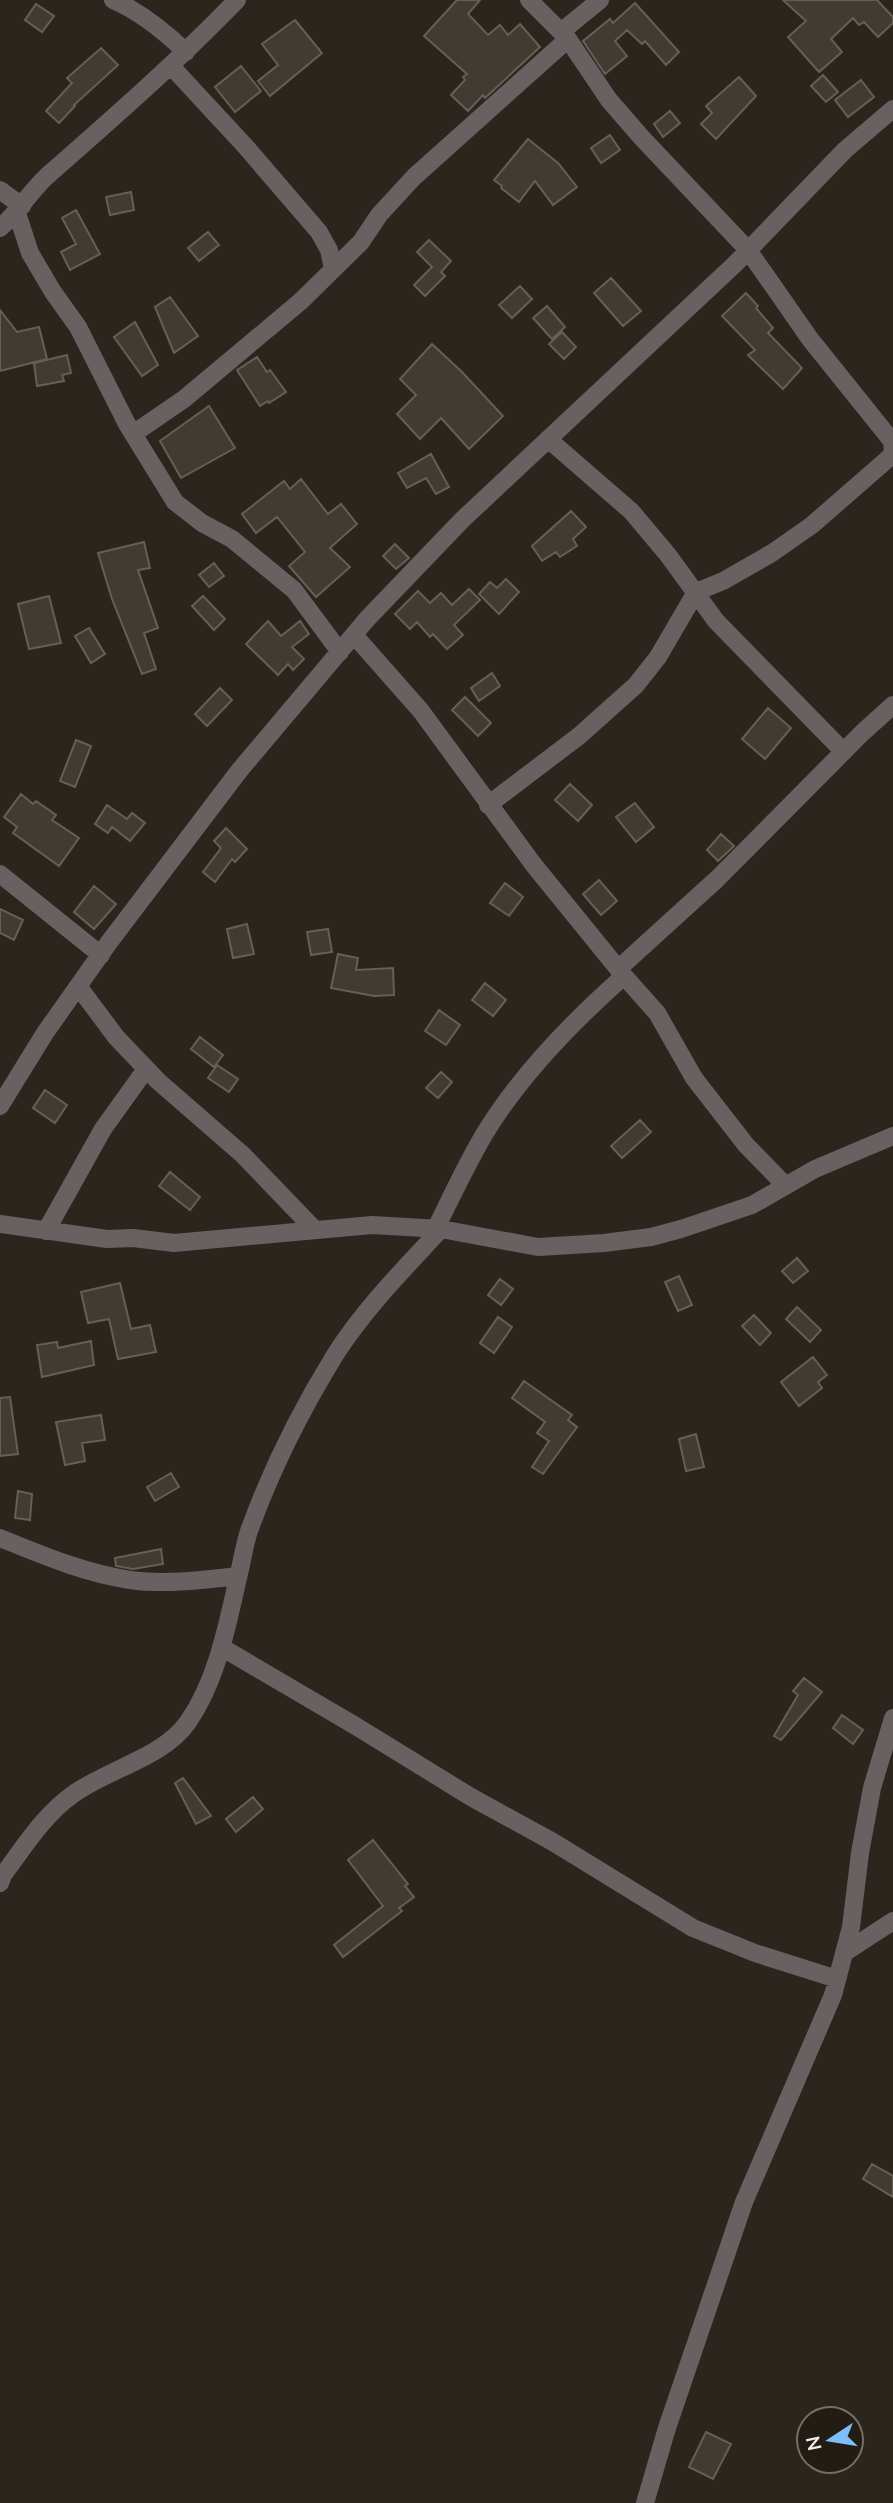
<svg xmlns="http://www.w3.org/2000/svg" width="893" height="2503" viewBox="0 0 893 2503" font-family="Mulish,sans-serif">
	<style>
		.building { fill: #423b34; stroke: #665f57; stroke-width: 2 }
		.lines { fill: none; stroke-linecap: round; stroke-linejoin: round }
		.minor { stroke: #676261; stroke-width: 18 }
	</style>
	<rect width="100%" height="100%" fill="#2b251e"/>
	<path class="building" d="M457 0H480L468 14 488 35 500 25 508 35 520 24 540 47 485 98 483 95 468 111 451 95 465 80 463 77 467 74 424 36Z
		M783 0H877L893 17V23L878 37 864 22 859 25 853 18 831 39 842 52 819 72 788 37 806 21Z
		M635 3 679 52 666 65 645 41 642 44 627 30 615 41 627 56 605 74 583 41 610 19 613 23Z
		M36 4 54 16 42 32 25 20Z
		M295 20 322 53 270 96 258 81 278 65 262 44Z
		M101 48 118 65 74 105 75 106 59 123 46 111 72 83 67 78Z
		M241 66 261 91 235 112 215 87Z
		M823 75 838 92 826 102 811 86Z
		M739 77 756 96 716 139 701 124 712 113 706 106Z
		M861 80 874 97 848 117 835 100Z
		M670 111 680 123 663 137 654 124Z
		M610 135 620 150 601 163 591 148Z
		M528 139 558 163 577 187 553 205 535 181 519 202 501 188 502 186 494 180Z
		M131 192 134 210 110 215 106 197Z
		M76 210 100 254 70 270 61 252 76 244 62 218Z
		M208 232 219 245 199 261 188 248Z
		M429 240 451 261 441 272 445 276 425 296 414 285 432 267 417 252Z
		M611 278 641 311 623 326 594 293Z
		M520 286 532 299 512 318 499 305Z
		M746 293 758 306 756 308 773 328 768 333 802 368 783 389 748 355 755 350 722 316Z
		M170 297 198 336 174 353 155 307Z
		M547 306 565 327 552 339 533 318Z
		M0 310 17 332 39 327 47 359 0 371Z
		M135 322 158 365 142 376 114 337Z
		M562 332 576 347 564 359 549 344Z
		M432 344 462 372 503 416 469 449 441 418 420 439 397 414 416 395 400 379Z
		M67 355 71 373 62 375 64 381 37 386 34 363Z
		M257 357 267 372 270 370 286 392 269 403 268 401 260 406 237 370Z
		M209 406 235 448 181 478 160 441Z
		M431 454 449 487 436 494 426 478 407 488 398 473Z
		M301 479 328 514 341 504 357 524 330 548 350 567 316 597 289 566 305 552 277 517 256 533 242 514 284 481 290 489Z
		M571 511 586 527 573 539 577 546 560 557 556 552 542 561 532 546Z
		M144 542 150 568 138 570 158 628 144 633 156 669 142 674 112 599 98 553Z
		M395 544 409 558 396 569 383 556Z
		M214 563 224 576 209 587 199 575Z
		M506 579 519 592 499 614 479 594 490 582 497 588Z
		M469 589 480 600 454 625 463 635 447 649 433 634 430 637 417 622 410 629 395 614 418 591 430 603 441 593 452 605Z
		M49 596 61 643 29 649 18 604Z
		M203 596 225 619 214 630 192 606Z
		M268 621 281 636 300 621 309 634 292 647 304 659 293 670 288 664 278 675 246 644Z
		M89 628 105 654 91 663 75 636Z
		M492 673 500 686 479 701 471 688Z
		M220 688 232 700 207 726 195 714Z
		M465 697 491 723 478 736 452 710Z
		M768 708 791 728 765 759 742 739Z
		M76 740 91 746 75 787 60 781Z
		M570 784 592 805 578 821 555 800Z
		M21 794 33 804 36 801 56 815 52 820 79 838 59 866 13 833 17 827 4 817Z
		M635 803 654 827 636 842 616 817Z
		M107 805 127 819 132 813 145 823 130 841 112 827 108 833 95 824Z
		M226 828 247 849 235 862 232 859 215 882 203 872 221 848 214 841Z
		M721 834 734 846 718 861 707 850Z
		M599 880 617 901 601 915 583 894Z
		M505 883 523 897 509 916 490 903Z
		M94 886 116 904 94 929 74 912Z
		M0 909 23 920 14 940 0 933Z
		M247 924 254 954 233 958 227 929Z
		M328 929 332 952 311 955 307 932Z
		M338 954 358 958 356 970 393 968 394 995 374 996 331 988Z
		M485 983 506 1000 493 1016 472 1000Z
		M439 1010 460 1025 446 1045 425 1031Z
		M200 1037 223 1055 214 1067 191 1049Z
		M217 1065 238 1079 229 1092 208 1078Z
		M441 1072 452 1082 438 1098 426 1088Z
		M45 1090 67 1105 55 1123 33 1108Z
		M640 1120 651 1132 622 1158 611 1146Z
		M170 1172 200 1197 190 1210 159 1186Z
		M797 1258 808 1271 793 1283 782 1271Z
		M679 1276 692 1305 678 1311 665 1282Z
		M500 1279 513 1289 501 1305 488 1295Z
		M120 1283 131 1329 150 1325 156 1352 118 1359 109 1319 88 1323 81 1292Z
		M797 1307 821 1330 810 1342 786 1319Z
		M754 1315 771 1333 760 1345 742 1326Z
		M498 1317 512 1327 494 1353 480 1343Z
		M91 1341 94 1365 42 1377 37 1345 57 1342 58 1348Z
		M813 1357 827 1375 818 1382 822 1388 799 1406 781 1382Z
		M524 1381 572 1415 568 1420 577 1427 543 1474 532 1467 549 1441 537 1433 545 1422 512 1398Z
		M10 1397 18 1454 0 1456V1398Z
		M101 1415 105 1440 82 1443 85 1461 65 1465 56 1422Z
		M696 1434 704 1467 686 1471 679 1439Z
		M171 1473 179 1487 155 1501 147 1487Z
		M18 1491 32 1494 30 1520 15 1518Z
		M161 1549 163 1564 133 1569 116 1566 115 1558Z
		M804 1678 822 1692 781 1740 774 1736 798 1695 793 1691Z
		M842 1715 863 1730 853 1744 833 1728Z
		M183 1778 211 1816 196 1824 175 1783Z
		M253 1797 263 1809 236 1832 226 1819Z
		M373 1840 408 1884 405 1886 414 1897 399 1908 402 1911 343 1957 334 1945 383 1906 348 1860Z
		M872 2164 893 2176V2197L863 2179Z
		M706 2432 731 2444 713 2479 689 2467Z"/>
	<g class="lines">
		<path class="minor" d="M113 0C141 12 164 31 186 52
			M561 32 600 0
			M171 66 246 147 319 232 329 250 333 269
			M0 190 22 206
			M17 213 30 253 53 292 78 327 127 424 175 502 202 523 232 539 294 590 340 652
			M0 228C18 212 30 192 47 176 112 119 177 62 237 0
			M133 434 184 399 301 301 361 242 379 215 414 177 568 39
			M548 439 631 511 668 555 716 621 843 751
			M354 635 421 711 533 864 624 976 657 1013 694 1078 746 1145 785 1185
			M488 805 579 736 636 685 658 657 696 592 723 581 772 553 812 525 890 457 893 451 892 441 810 339 748 250 642 138 609 100 568 39 529 0
			M0 874 101 955
			M618 969 717 879 862 733 893 705
			M78 986 116 1037 158 1081 243 1155 315 1230
			M0 1106 45 1033 110 941 239 771 367 619 462 520 735 264 845 150 893 109
			M0 1224 107 1239 133 1238 174 1243 372 1225 441 1229 538 1247 604 1243 651 1237 681 1229 752 1205 815 1169 893 1136
			M436 1228C452 1196 467 1163 485 1133 521 1074 572 1022 624 976
			M46 1231 103 1129 146 1069
			M0 1538C42 1555 84 1573 130 1580 165 1585 203 1580 238 1576
			M221 1647 354 1725 471 1797 553 1842 693 1928 755 1953 837 1979
			M0 1883 3 1875C24 1847 43 1816 72 1795 107 1769 163 1758 188 1722 217 1680 227 1626 238 1578 242 1562 244 1546 249 1531 271 1470 301 1410 335 1355 364 1309 404 1269 441 1229
			M844 1953 893 1921
			M645 2503 667 2428 744 2202 833 1995 851 1927 860 1853 872 1788 893 1718"/>
	</g>
	<g transform="translate(830 2440) rotate(258)"><circle r="33" fill="#221c15" stroke="#746f69" stroke-width="2"/>
	<path d="M0-5L12 26L0 18L-12 26Z" fill="#7bbef8"/>
	<text y="-10" font-size="19" font-weight="bold" text-anchor="middle" fill="#f0ece7">N</text>
	</g>
</svg>
